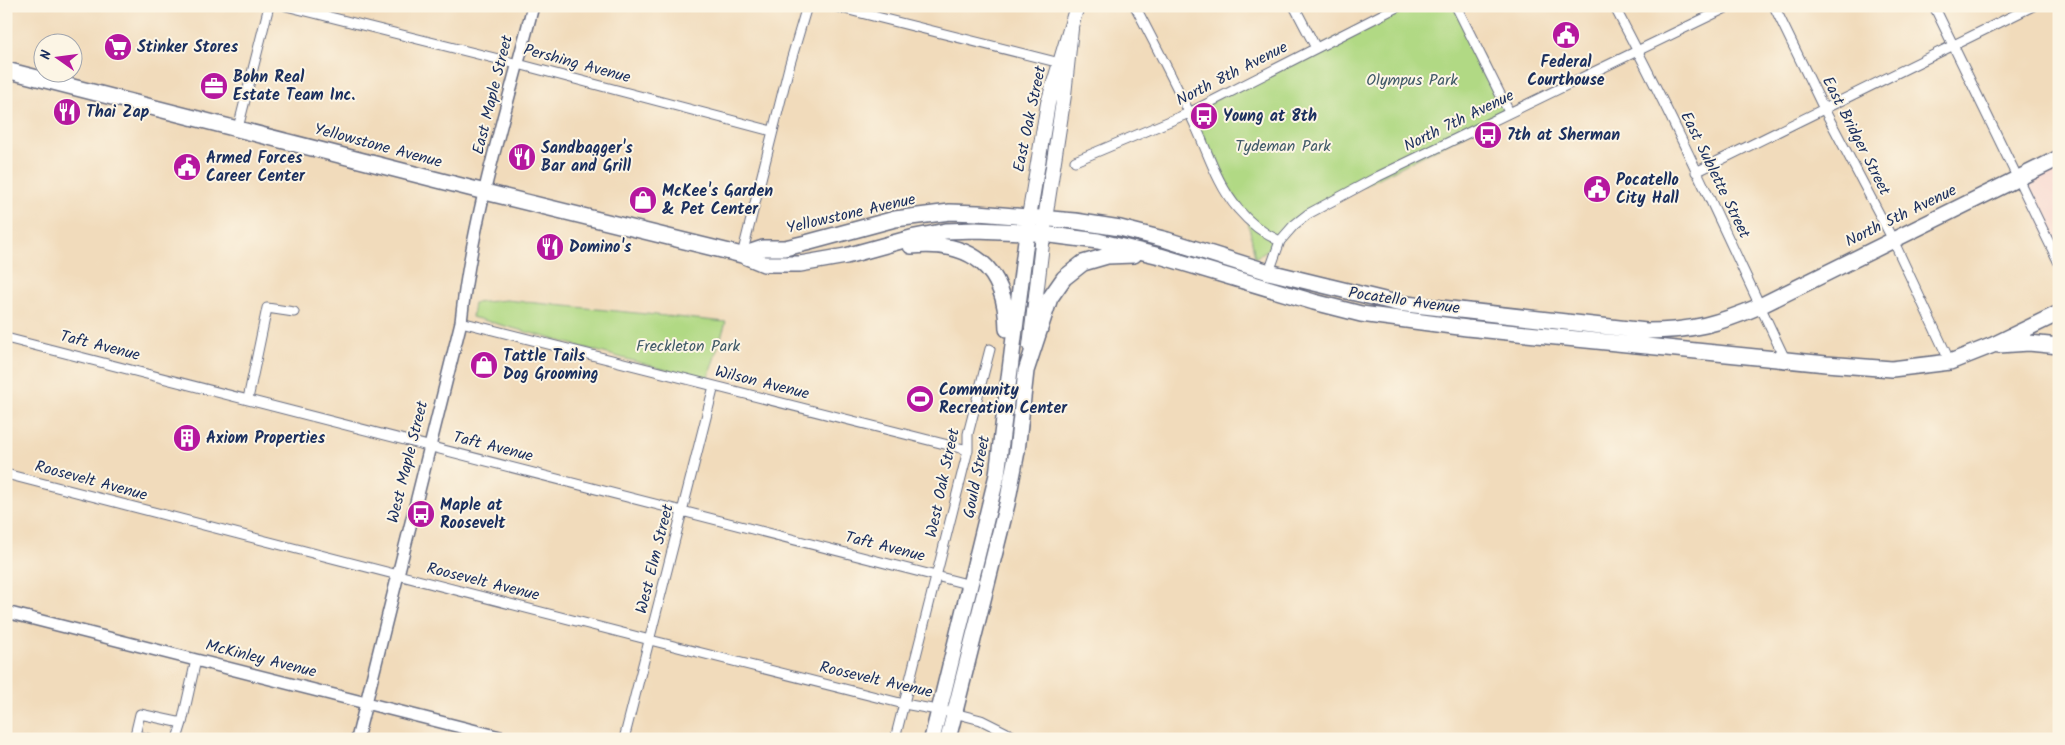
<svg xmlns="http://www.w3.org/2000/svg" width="2065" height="745" viewBox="0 0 2065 745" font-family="Kalam,sans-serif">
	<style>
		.built { fill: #f7d0cb }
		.green { fill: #b1d984; stroke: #668471 }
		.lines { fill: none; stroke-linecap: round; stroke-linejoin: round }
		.minor-casing { stroke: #666b7f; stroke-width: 11 }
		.tertiary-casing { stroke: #666b7f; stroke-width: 14 }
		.secondary-casing { stroke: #666b7f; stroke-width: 16 }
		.primary-casing { stroke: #666b7f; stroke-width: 18 }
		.minor { stroke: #fff; stroke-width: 9 }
		.tertiary { stroke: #fff; stroke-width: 11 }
		.secondary { stroke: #fff; stroke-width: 14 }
		.primary { stroke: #fff; stroke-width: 15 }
		.labels { text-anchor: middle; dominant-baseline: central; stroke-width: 4; stroke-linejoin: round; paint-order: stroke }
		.poi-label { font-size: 16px; font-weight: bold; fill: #1b2f5e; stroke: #fcf5e5; text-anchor: start }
		.street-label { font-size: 16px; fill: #1b2f5e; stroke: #fcf5e5 }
		.park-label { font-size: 16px; fill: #405a68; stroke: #fcf5e5 }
	</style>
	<rect width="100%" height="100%" fill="#fcf5e5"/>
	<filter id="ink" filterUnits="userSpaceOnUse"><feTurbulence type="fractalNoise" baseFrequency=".02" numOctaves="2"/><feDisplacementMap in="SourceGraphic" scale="10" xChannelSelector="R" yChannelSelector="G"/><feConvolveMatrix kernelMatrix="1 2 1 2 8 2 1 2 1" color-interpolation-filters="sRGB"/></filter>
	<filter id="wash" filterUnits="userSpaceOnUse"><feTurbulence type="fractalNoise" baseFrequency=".0096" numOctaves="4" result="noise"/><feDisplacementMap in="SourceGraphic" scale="20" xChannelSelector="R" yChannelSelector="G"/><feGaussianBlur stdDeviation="1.12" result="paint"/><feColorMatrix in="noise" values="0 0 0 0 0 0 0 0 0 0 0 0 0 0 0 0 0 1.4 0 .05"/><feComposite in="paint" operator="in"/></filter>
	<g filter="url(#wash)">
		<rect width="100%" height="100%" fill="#f1dbbb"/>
		<path class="built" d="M2059 158V263L2017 178Z"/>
		<path class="green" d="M1399 6H1456L1509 112 1308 214 1280 241 1255 258 1248 220 1237 208 1189 113Z
			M506 300 726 322 707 381 472 317 474 303Z"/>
	</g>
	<g filter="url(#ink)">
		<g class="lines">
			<defs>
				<path id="minor" d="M286 6 518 64 772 131
					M833 6 1064 64
					M1135 6C1156 46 1177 86 1196 127 1208 153 1218 186 1238 209 1249 222 1264 234 1280 241
					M1294 6 1316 48
					M1456 6 1509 112
					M1614 6C1676 122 1729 241 1785 359
					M1774 6 1824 109 1893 240 1950 362
					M1934 6 2059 263
					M238 128 269 6
					M1075 161 1189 113 1399 6
					M1696 172 2033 6
					M742 255 789 67 807 6
					M1268 275 1280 241 1294 225 1308 214 1379 176 1730 6
					M461 322 968 450
					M6 338 971 585
					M248 399 267 308 294 312
					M6 474 650 640 904 704 954 713 981 720 1011 735 1014 739
					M182 723 196 660
					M150 739 135 735 140 714 182 723 177 739
					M624 739 714 386
					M895 739 968 450V434L990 349"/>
				<path id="tertiary" d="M6 612 508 739
					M357 739 461 322C472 217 507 108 533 6"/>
				<path id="secondary" d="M1029 217 1048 103 1077 6
					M1030 346 1045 219 1064 95 1071 29"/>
				<path id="primary" d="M6 70 485 192 742 255 764 264H800L846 256 915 237 946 231 976 230 1027 232 1098 241 1160 256 1314 302 1361 314 1467 328 1826 364 1892 369 1950 362 1993 345 2059 313
					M911 246C971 240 1006 267 1007 329
					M742 255 763 248H785L806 243 895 219 950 212 978 213 1075 221 1120 228 1167 240 1269 272 1397 303 1646 331C1692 331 1718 324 1760 306L2059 158
					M1999 345 2029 343 2059 346
					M932 739 997 475 1028 224
					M948 739 1007 504 1017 451 1026 371 1050 298 1064 278 1083 263 1107 256 1134 255"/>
			</defs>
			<use href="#minor" class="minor-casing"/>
			<use href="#tertiary" class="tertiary-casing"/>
			<use href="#secondary" class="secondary-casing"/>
			<use href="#primary" class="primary-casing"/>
			<use href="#minor" class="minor"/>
			<use href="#tertiary" class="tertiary"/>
			<use href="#secondary" class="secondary"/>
			<use href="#primary" class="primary"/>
		</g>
	</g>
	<defs>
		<symbol id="civic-disc" viewBox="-11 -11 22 22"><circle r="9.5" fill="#b5179e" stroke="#fcf5e5"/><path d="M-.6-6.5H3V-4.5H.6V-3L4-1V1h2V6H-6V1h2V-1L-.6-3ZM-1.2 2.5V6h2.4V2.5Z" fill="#fff"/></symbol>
		<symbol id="supermarket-disc" viewBox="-11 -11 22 22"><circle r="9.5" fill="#b5179e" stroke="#fcf5e5"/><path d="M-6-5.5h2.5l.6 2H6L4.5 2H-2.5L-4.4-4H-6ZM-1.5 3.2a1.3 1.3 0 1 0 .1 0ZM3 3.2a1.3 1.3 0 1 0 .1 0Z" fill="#fff"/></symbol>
		<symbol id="office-disc" viewBox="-11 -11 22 22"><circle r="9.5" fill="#b5179e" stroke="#fcf5e5"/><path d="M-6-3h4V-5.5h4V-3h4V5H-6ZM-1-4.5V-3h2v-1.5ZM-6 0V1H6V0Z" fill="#fff"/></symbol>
		<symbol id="restaurant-disc" viewBox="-11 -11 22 22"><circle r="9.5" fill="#b5179e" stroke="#fcf5e5"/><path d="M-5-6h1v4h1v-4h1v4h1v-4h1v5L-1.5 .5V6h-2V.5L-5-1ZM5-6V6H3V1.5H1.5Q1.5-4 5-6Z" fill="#fff"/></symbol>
		<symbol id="bus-disc" viewBox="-11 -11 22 22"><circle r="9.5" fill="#b5179e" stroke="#fcf5e5"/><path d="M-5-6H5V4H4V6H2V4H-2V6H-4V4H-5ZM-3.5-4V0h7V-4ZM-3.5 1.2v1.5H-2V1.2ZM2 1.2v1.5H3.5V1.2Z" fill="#fff"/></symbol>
		<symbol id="shop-disc" viewBox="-11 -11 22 22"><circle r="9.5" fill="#b5179e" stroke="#fcf5e5"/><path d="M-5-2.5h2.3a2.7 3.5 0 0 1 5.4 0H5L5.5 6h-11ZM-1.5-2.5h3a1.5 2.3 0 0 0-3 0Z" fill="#fff"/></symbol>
		<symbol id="stadium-disc" viewBox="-11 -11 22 22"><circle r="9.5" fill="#b5179e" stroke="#fcf5e5"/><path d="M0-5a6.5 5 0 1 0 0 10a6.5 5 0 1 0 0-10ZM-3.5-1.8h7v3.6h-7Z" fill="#fff"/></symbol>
		<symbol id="building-disc" viewBox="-11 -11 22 22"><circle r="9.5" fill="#b5179e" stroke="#fcf5e5"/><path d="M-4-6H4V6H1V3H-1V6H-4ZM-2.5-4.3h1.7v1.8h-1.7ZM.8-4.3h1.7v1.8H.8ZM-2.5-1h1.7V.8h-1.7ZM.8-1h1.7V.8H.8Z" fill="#fff"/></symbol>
	</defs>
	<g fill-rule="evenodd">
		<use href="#civic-disc" x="1550" y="19" width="32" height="32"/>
		<use href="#supermarket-disc" x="102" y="31" width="32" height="32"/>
		<use href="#office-disc" x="198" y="70" width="32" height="32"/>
		<use href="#restaurant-disc" x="51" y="96" width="32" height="32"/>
		<use href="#bus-disc" x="1188" y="100" width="32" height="32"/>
		<use href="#bus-disc" x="1472" y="119" width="32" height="32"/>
		<use href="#restaurant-disc" x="506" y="141" width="32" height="32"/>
		<use href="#civic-disc" x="171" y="151" width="32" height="32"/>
		<use href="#civic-disc" x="1581" y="173" width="32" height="32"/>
		<use href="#shop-disc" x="627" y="184" width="32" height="32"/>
		<use href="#restaurant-disc" x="534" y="231" width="32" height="32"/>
		<use href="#shop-disc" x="468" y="349" width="32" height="32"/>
		<use href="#stadium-disc" x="904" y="383" width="32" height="32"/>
		<use href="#building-disc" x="171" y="422" width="32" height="32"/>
		<use href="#bus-disc" x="405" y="498" width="32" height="32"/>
	</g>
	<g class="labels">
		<g class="poi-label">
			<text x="137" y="47">Stinker Stores</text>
			<text x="1566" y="62" text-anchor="middle">Federal<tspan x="1566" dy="18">Courthouse</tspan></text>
			<text x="233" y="77">Bohn Real<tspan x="233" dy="18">Estate Team Inc.</tspan></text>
			<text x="86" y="112">Thai Zap</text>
			<text x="1223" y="116">Young at 8th</text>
			<text x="1507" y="135">7th at Sherman</text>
			<text x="541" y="148">Sandbagger's<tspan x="541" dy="18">Bar and Grill</tspan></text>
			<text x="206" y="158">Armed Forces<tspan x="206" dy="18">Career Center</tspan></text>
			<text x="1616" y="180">Pocatello<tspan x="1616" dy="18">City Hall</tspan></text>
			<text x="662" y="191">McKee's Garden<tspan x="662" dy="18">&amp; Pet Center</tspan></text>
			<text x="569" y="247">Domino's</text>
			<text x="503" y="356">Tattle Tails<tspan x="503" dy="18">Dog Grooming</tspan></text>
			<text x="939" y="390">Community<tspan x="939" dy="18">Recreation Center</tspan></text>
			<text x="206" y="438">Axiom Properties</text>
			<text x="440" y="505">Maple at<tspan x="440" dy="18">Roosevelt</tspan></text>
		</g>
		<g class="street-label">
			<text transform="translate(577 64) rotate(15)">Pershing Avenue</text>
			<text transform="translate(1232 74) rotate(-27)">North 8th Avenue</text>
			<text transform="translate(493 95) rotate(-76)">East Maple Street</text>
			<text transform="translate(1030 119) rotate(-78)">East Oak Street</text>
			<text transform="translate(1459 121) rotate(-26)">North 7th Avenue</text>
			<text transform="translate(1856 136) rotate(63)">East Bridger Street</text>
			<text transform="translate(378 146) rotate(15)">Yellowstone Avenue</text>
			<text transform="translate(1715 175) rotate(64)">East Sublette Street</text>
			<text transform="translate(851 214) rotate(-13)">Yellowstone Avenue</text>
			<text transform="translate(1901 216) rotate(-26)">North 5th Avenue</text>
			<text transform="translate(1404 301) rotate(8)">Pocatello Avenue</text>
			<text transform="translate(100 346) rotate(14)">Taft Avenue</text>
			<text transform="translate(762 383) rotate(14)">Wilson Avenue</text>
			<text transform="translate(493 447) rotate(14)">Taft Avenue</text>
			<text transform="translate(408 462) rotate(-76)">West Maple Street</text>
			<text transform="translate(977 477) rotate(-79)">Gould Street</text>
			<text transform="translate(91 481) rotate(15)">Roosevelt Avenue</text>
			<text transform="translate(943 483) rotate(-78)">West Oak Street</text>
			<text transform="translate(885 547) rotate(14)">Taft Avenue</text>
			<text transform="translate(655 559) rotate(-76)">West Elm Street</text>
			<text transform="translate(483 582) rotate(14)">Roosevelt Avenue</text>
			<text transform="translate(261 659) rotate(14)">McKinley Avenue</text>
			<text transform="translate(876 680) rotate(13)">Roosevelt Avenue</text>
		</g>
		<g class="park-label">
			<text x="1412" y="80">Olympus Park</text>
			<text x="1283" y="146">Tydeman Park</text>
			<text x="688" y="346">Freckleton Park</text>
		</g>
	</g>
	<rect width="2065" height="745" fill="none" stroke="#fcf5e5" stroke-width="25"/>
	<g transform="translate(58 58) rotate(284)"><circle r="24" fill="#fcf5e5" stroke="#a2a6af"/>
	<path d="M0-4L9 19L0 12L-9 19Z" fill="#b5179e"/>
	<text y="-8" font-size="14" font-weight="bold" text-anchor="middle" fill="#1b2f5e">N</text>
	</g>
</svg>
